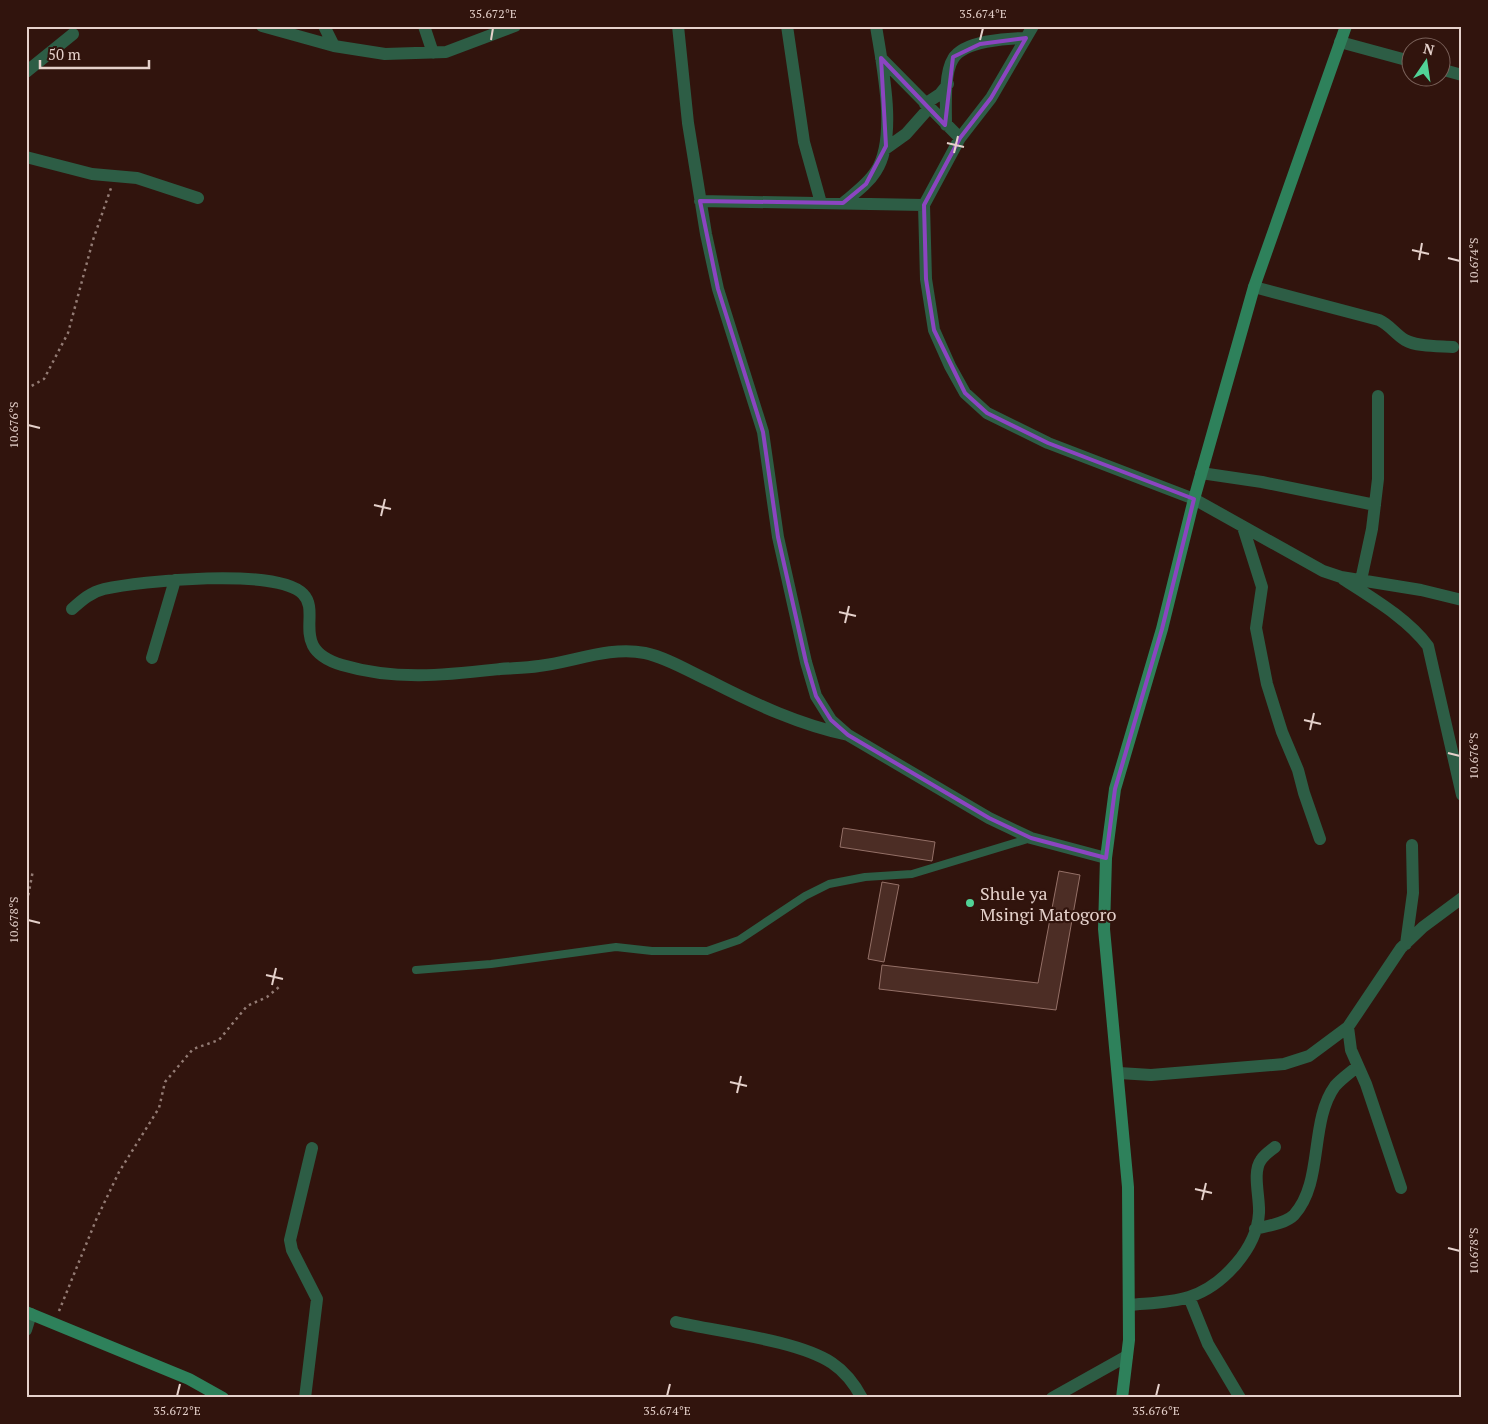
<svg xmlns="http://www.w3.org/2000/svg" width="1488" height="1424" viewBox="0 0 1488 1424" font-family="'PT Serif',serif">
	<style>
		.building { fill: #4c2d25; stroke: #947067 }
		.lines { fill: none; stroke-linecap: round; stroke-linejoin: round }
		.path { stroke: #937b74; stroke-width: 2.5; stroke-dasharray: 2.5 4; stroke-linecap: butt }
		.lane { stroke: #2d5d45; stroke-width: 8 }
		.street { stroke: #2d5d45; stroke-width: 12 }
		.secondary { stroke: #2e815b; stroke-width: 12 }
		.marked { fill: none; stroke: #8b45c1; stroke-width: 4; stroke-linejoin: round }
		.ticks { fill: none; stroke: #e5d1cb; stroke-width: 2 }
		.poi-dot { fill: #51d397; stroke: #31140d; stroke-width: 2 }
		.labels { text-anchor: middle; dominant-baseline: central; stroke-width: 4.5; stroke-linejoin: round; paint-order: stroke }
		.poi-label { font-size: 18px; fill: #e5d1cb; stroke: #31140d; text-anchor: start }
		.neatline { fill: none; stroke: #e5d1cb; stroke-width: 2 }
		.ticks-label { font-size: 12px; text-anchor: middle; fill: #e5d1cb }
	</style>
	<rect width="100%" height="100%" fill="#31140d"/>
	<path class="building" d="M843 828 935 842 932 861 840 847Z
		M1059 871 1080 875 1056 1010 879 989 882 965 1038 983Z
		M882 882 899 885 884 962 868 959Z"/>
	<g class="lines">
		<path class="path" d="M26 389 44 379 68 333 93 240 111 188
			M26 908 33 870
			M59 1311 96 1220 119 1172 159 1108 165 1082 193 1049 219 1040 247 1006 267 997 279 987"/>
		<path class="lane" d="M416 970 491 964 616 947 652 951H707L739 940 805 896 829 884 865 877 912 874 1031 838"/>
		<path class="street" d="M262 26 334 46 385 54 446 52 515 26
			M324 26 334 46
			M424 26 433 53
			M678 26 688 123 706 234 718 289 763 432 778 537 806 662 816 696 831 720 848 735 989 818 1031 838 1106 858
			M787 26 804 142 821 203
			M1033 26 991 98 960 138 924 205 926 279 934 330 950 366 965 393 987 413 1048 443 1194 499 1323 571 1341 577 1421 590 1462 600
			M1340 42 1410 61
			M881 58 960 138
			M1440 69 1462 75
			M26 72 73 34
			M925 104 940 94 948 84
			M946 125C946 108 944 73 953 59 963 41 1007 38 1026 38
			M885 149 906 134 929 108
			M26 157 92 174 137 178 198 198
			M700 201 924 205
			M843 203C855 193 868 184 876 171 898 137 882 65 876 26
			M1254 287 1379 320C1390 325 1395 334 1405 340 1417 347 1439 346 1453 347
			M1201 473 1262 482 1375 505
			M1243 527 1262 587 1256 628 1267 684 1282 732 1298 770 1304 793 1320 839
			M1343 579C1372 598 1407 618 1428 646L1462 795
			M1361 580 1372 529 1378 479V396
			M72 609C82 600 91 592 104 589 140 581 277 567 303 594 322 613 288 649 342 665 396 681 446 675 500 669 513 668 526 668 539 666 574 662 609 646 645 653 668 658 690 672 712 682 755 704 800 725 848 735
			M152 658 175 580
			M1406 944 1413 893 1412 845
			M1348 1027 1351 1050 1366 1084 1401 1188
			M1119 1073 1151 1075 1284 1064 1309 1056 1348 1027 1401 948 1423 927 1462 898
			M1255 1229C1267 1226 1285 1224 1294 1215 1324 1182 1309 1122 1335 1086 1341 1079 1351 1072 1358 1066
			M1189 1297 1208 1344 1240 1398
			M1129 1305C1149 1303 1170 1303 1189 1297 1223 1286 1257 1248 1259 1213 1260 1198 1252 1172 1261 1160 1264 1155 1270 1151 1275 1147
			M676 1322C719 1332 797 1340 832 1363 844 1371 855 1385 862 1398
			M26 1330 31 1314
			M305 1398 317 1299 292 1250 290 1240 312 1148
			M1052 1398 1127 1356"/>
		<path class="secondary" d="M26 1312 189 1379 223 1398
			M1122 1398 1129 1340 1128 1187 1104 929 1106 858 1115 789 1162 629 1194 499 1254 287 1346 26"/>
	</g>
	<path class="marked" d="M1026 38 991 98 960 138 924 205 926 279 934 330 965 393 987 413 1048 443 1194 499 1162 629 1115 789 1106 858 1031 838 989 818 848 735 831 720 816 696 806 662 778 537 763 432 718 289 700 201 843 203 866 184 886 146 881 58 945 125 953 57 980 44Z"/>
	<path class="ticks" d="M491 40 493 28M980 40 983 28M947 143 964 147M954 153 958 136M1412 250 1429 254M1448 258 1460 261M1419 260 1422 243M28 425 40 428M374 505 391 509M381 516 385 499M839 612 856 616M845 623 849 606M1304 720 1321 724M1310 730 1314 713M1448 753 1460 756M28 920 40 923M266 975 283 979M272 985 276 968M730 1082 747 1086M737 1093 741 1076M1195 1189 1212 1193M1202 1200 1206 1183M1448 1248 1460 1251M177 1396 180 1384M667 1396 670 1384M1156 1396 1159 1384"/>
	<circle class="poi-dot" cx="970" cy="903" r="5"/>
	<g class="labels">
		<g class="poi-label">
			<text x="980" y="893">Shule ya<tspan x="980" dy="21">Msingi Matogoro</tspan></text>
		</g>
	</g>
	<rect width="1488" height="1424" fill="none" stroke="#31140d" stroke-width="55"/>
	<g transform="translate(1426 62) rotate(13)"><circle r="24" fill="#31140d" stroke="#796059"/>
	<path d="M0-4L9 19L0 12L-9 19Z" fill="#51d397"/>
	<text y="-8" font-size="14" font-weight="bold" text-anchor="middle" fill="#e5d1cb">N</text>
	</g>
	<path d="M40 60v8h109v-8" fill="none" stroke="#e5d1cb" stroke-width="2.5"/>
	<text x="48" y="60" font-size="15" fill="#e5d1cb" stroke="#31140d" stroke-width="4" paint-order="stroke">50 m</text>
	<rect x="28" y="28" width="1432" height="1368" class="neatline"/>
	<g class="ticks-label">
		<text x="493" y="18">35.672°E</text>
		<text x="983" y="18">35.674°E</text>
		<text transform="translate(1474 261) rotate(-90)" y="4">10.674°S</text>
		<text transform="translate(14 425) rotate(-90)" y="4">10.676°S</text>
		<text transform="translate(1474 756) rotate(-90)" y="4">10.676°S</text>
		<text transform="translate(14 920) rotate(-90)" y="4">10.678°S</text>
		<text transform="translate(1474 1251) rotate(-90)" y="4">10.678°S</text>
		<text x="177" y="1415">35.672°E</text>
		<text x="667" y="1415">35.674°E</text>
		<text x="1156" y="1415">35.676°E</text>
	</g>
</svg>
